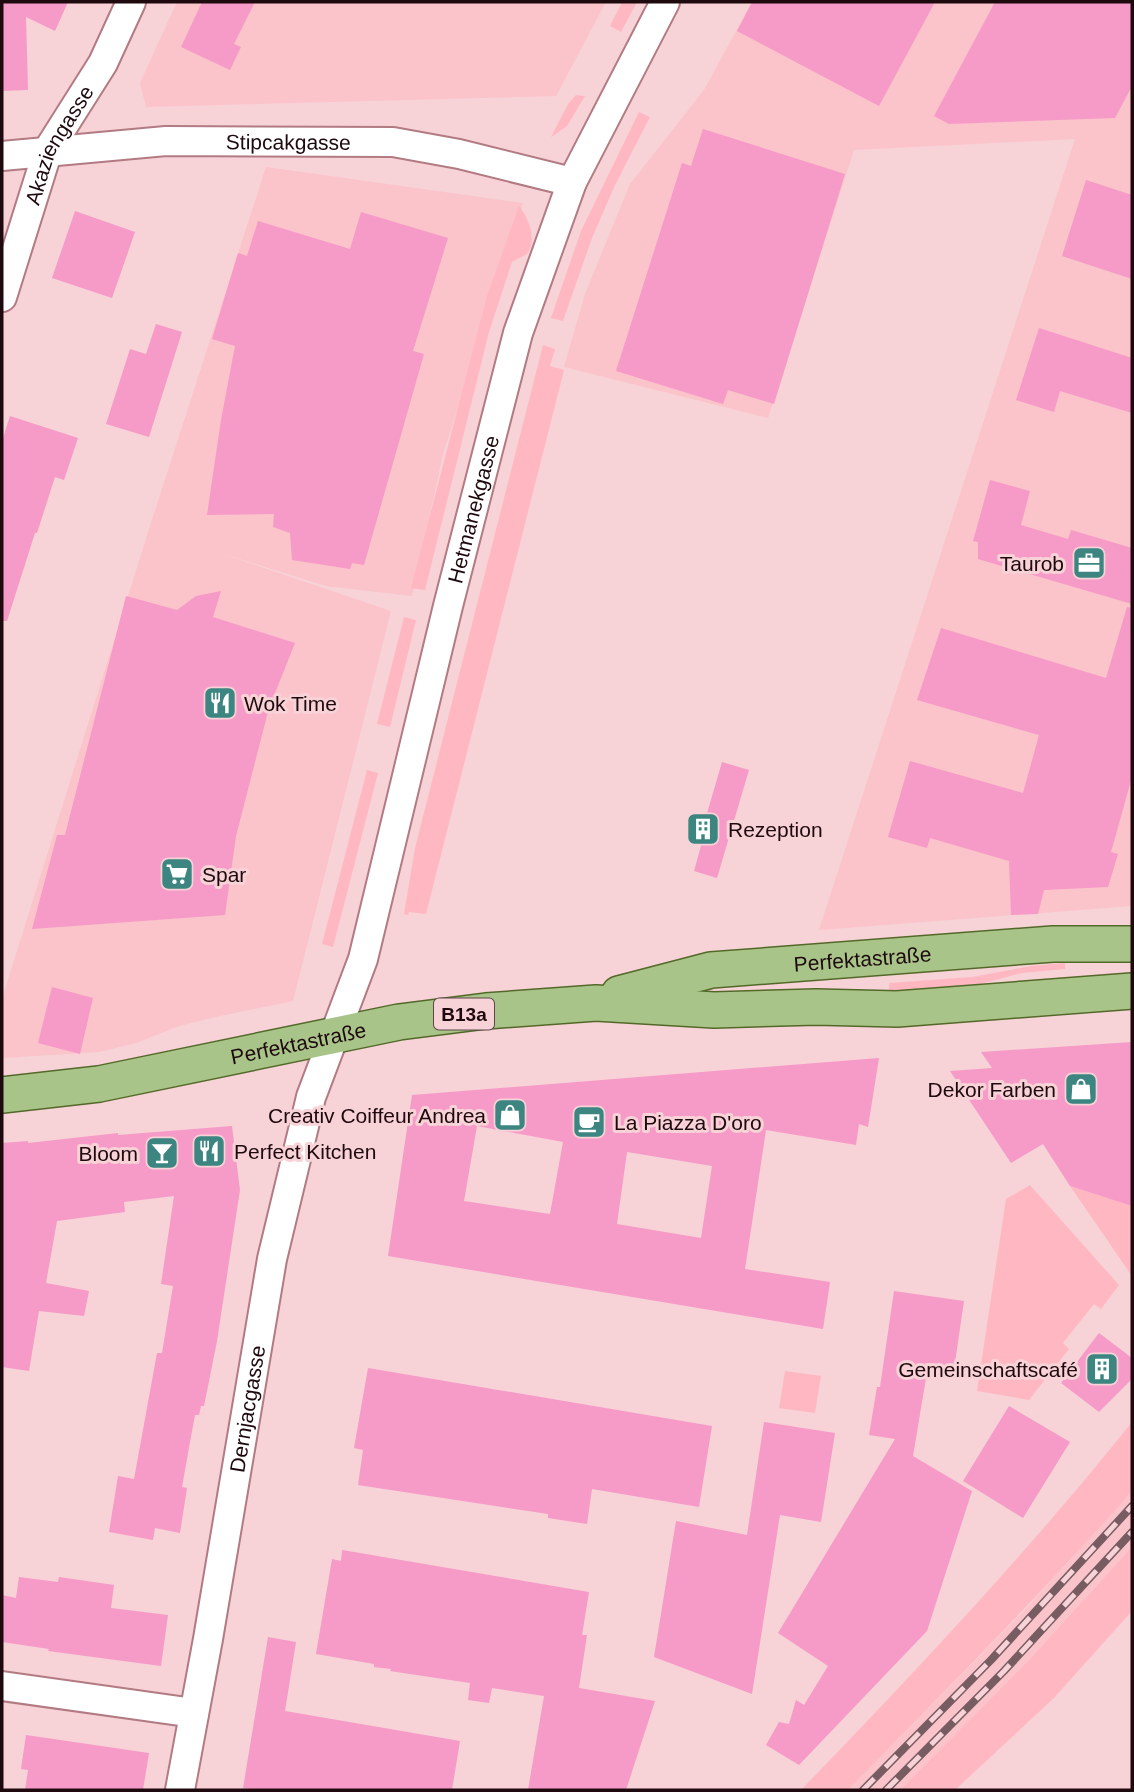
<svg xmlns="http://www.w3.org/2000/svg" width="1134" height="1792" viewBox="0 0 1134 1792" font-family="Helvetica,sans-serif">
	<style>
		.built { fill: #fbc3ca }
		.green { fill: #ffb8c2 }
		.building { fill: #f69ac7; fill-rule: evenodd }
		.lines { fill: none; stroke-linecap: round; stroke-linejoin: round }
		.minor-casing { stroke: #b27b83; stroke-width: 32 }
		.major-casing { stroke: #536929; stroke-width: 38 }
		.minor { stroke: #fff; stroke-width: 28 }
		.major { stroke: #a9c488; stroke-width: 35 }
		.rail-casing { stroke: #775c61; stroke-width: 8 }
		.rail { stroke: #f7d2d7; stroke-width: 5; stroke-dasharray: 16; stroke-linecap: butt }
		.labels { text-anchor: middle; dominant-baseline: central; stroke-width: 6; stroke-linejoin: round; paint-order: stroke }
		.shield { fill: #f7d2d7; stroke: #5f464a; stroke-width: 2 }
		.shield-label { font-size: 19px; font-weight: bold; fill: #1e0a0e }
		.street-label { font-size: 21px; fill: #1e0a0e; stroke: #f7d2d7 }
		.poi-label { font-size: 21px; fill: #1e0a0e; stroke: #f7d2d7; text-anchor: end }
	</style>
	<rect width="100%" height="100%" fill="#f7d2d7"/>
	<path class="built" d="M177 2H606L556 96 146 107 140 83Z
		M752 2H1132V906L819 930 1075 139 854 150 768 418 564 367 585 294 630 184 704 90Z
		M266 167 523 203 443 454 412 596 326 586 214 551 391 611 293 1001 215 1017 179 1026 136 1043 99 1052 2 1058V999L149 529Z
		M1132 1491V1547L1028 1661 900 1790H848L1025 1610Z"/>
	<path class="green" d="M622 2H637L621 32 610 26Z
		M576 95 585 96 567 126 551 137 568 104Z
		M639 112 650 117 615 185 592 238 563 321 551 318 581 231Z
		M519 206C528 217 538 240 527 254 523 257 516 259 512 262L489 332 425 590 411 588 487 296Z
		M543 345 555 349 550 366 564 370 426 914 409 912 408 915 404 914 415 848Z
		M404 617 416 620 390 727 377 724Z
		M367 770 378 773 333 947 322 944Z
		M1065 963V969L1022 973 969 987 889 995V983L972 977 1031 966Z
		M1030 1185 1119 1285 1101 1309 1094 1304 1063 1343 1069 1349 1029 1400 977 1391 1006 1199Z
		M1070 1186 1132 1206V1276Z
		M785 1371 821 1376 815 1413 779 1408Z
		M1132 1422V1491C1041 1595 944 1691 848 1790H801C915 1672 1029 1551 1132 1422Z
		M1132 1547V1611L1053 1699 955 1790H900L1028 1661Z"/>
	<path class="building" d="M2 2H68L55 31 26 17 28 90 2 91Z
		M202 2H255L234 44 241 47 230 70 181 47Z
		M752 2H935L879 106 737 31Z
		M995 2H1132V86L1115 118 949 124 934 116Z
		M703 129 845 174 774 404 728 390 723 404 616 371 682 163 691 166Z
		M1086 180 1132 195V279L1062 256Z
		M75 211 135 232 112 298 52 278Z
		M361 212 448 238 413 351 424 354 364 565 352 563 350 569 292 560 290 533 273 527 274 514 207 515 221 420 235 346 212 339 238 253 247 256 258 221 350 249Z
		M156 324 182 332 149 437 106 424 130 349 146 354Z
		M1039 328 1132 358V413L1060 391 1054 412 1016 400Z
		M10 416 78 438 64 480 55 477 37 533H35L7 621H2V441Z
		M990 480 1030 491 1021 525 1068 539 1071 530 1132 548V604L978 559V542L973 541Z
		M221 591 213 617 295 643 269 708 236 836 225 915 32 929 57 835H65L126 596 177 610 196 596Z
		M1127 607 1132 608V777L1111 852 1118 854 1108 887 1044 890 1038 914 1011 915 1009 861 930 838 927 848 888 837 910 761 1023 793 1039 735 917 700 941 628 1106 678Z
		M722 762 749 770 717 878 694 871 704 835 701 834Z
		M52 987 93 998 80 1054 38 1043Z
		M1132 1042V1206L1070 1186 1043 1144 1011 1163 950 1071 992 1068 981 1052Z
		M879 1058 868 1127 859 1124 856 1145 766 1130 745 1269 830 1282 823 1329 388 1256 412 1095ZM477 1126 563 1142 550 1214 464 1201ZM627 1152 712 1166 701 1238 617 1224Z
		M232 1126 240 1190 217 1341 204 1406H201L199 1415H195L190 1442 182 1487 187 1488 180 1533 155 1528 153 1540 109 1532 118 1476 134 1479 157 1353H162L173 1286 161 1284 174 1196 124 1202 125 1212 57 1221 46 1283 89 1291 84 1316 39 1311 29 1371 2 1367V1143L28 1141V1143L118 1133V1135Z
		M894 1291 964 1301 953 1376 927 1372 913 1456 972 1491 927 1631 799 1765 766 1745 779 1722 789 1724 796 1700 804 1705 828 1666 778 1633 895 1439 869 1435 877 1387H880Z
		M1099 1333 1132 1358V1379L1099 1412 1061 1383Z
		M368 1368 712 1426 699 1507 592 1489 587 1524 548 1518V1514L358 1485 363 1450 354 1448Z
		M1009 1406 1070 1442 1023 1518 963 1481Z
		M764 1422 835 1433 821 1522 780 1515 752 1694 654 1657 676 1521 747 1535Z
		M342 1550 589 1592 582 1635H587L579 1688 655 1701 626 1790H528L544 1696 492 1688 489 1703 468 1700 470 1683 390 1671 391 1669 374 1667V1664L316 1654 332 1559 341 1561Z
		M19 1577 58 1582 59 1577 114 1585 111 1608 168 1615 161 1666 48 1651 49 1649 2 1642V1595L16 1598Z
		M268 1637 296 1642 285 1711 460 1741 452 1790H256L243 1788Z
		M26 1735 149 1753 143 1790H25L28 1770 21 1769Z"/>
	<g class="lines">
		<defs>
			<g id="minor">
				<path id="s1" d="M2 156 166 141 393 142 459 154 572 182"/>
				<path id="s2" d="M2 297 48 150 103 63 131 2"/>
				<path d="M2 1686 194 1713"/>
				<path id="s3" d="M180 1790 208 1639 272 1259 311 1097 363 959 448 606 518 333 572 182 665 2"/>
			</g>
			<g id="major">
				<path id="s4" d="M619 994 711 970 1053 944H1132"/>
				<path id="s5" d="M2 1095 99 1084 399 1022 486 1011 596 1003 714 1010 816 1007 897 1009 1132 991"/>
			</g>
		</defs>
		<use href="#minor" class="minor-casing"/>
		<use href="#major" class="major-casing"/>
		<use href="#minor" class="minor"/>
		<use href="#major" class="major"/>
		<defs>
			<path id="rail" d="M863 1790 991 1660 1132 1506
				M886 1790 1004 1671 1132 1532"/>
		</defs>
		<use href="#rail" class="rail-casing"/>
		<use href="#rail" class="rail"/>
	</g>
	<defs>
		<symbol id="office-square" viewBox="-11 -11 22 22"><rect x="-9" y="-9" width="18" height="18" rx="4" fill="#3d8580" stroke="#f7d2d7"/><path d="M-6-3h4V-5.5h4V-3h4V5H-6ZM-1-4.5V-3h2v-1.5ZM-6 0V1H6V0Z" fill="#fff"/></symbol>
		<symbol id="restaurant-square" viewBox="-11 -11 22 22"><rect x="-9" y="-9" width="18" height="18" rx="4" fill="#3d8580" stroke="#f7d2d7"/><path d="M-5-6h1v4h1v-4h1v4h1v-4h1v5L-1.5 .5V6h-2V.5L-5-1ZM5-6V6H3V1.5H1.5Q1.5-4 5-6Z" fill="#fff"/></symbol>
		<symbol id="building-square" viewBox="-11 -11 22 22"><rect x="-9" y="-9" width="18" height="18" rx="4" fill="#3d8580" stroke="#f7d2d7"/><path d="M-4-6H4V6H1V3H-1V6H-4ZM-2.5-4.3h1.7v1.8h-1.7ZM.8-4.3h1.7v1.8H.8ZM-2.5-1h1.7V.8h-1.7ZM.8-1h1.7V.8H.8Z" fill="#fff"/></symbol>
		<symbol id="supermarket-square" viewBox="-11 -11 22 22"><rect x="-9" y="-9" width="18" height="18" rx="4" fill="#3d8580" stroke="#f7d2d7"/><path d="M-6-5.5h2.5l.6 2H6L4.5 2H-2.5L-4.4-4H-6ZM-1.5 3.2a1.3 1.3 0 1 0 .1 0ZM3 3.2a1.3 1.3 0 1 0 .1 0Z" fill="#fff"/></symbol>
		<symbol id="shop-square" viewBox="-11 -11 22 22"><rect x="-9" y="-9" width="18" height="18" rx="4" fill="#3d8580" stroke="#f7d2d7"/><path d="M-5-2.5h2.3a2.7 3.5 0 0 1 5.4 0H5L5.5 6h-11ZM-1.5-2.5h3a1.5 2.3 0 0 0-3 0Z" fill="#fff"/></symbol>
		<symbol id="cafe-square" viewBox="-11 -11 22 22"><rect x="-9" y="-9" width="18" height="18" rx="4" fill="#3d8580" stroke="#f7d2d7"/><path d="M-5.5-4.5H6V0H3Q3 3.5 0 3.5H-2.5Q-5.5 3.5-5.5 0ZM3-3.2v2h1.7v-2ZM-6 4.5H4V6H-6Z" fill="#fff"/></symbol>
		<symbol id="bar-square" viewBox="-11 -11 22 22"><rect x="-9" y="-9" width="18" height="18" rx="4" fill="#3d8580" stroke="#f7d2d7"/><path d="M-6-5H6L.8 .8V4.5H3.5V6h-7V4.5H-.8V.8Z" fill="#fff"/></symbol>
	</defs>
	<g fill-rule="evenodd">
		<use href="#office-square" x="1070" y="544" width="38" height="38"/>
		<use href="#restaurant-square" x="201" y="684" width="38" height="38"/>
		<use href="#building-square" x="684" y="810" width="38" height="38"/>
		<use href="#supermarket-square" x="158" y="855" width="38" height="38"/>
		<use href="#shop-square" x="1062" y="1070" width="38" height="38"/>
		<use href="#shop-square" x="491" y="1096" width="38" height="38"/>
		<use href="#cafe-square" x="570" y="1103" width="38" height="38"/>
		<use href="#restaurant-square" x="190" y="1132" width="38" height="38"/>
		<use href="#bar-square" x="143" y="1134" width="38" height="38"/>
		<use href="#building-square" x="1083" y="1350" width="38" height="38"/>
	</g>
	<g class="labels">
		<rect class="shield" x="434" y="998.5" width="60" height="31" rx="5"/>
		<g class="shield-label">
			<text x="464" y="1014">B13a</text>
		</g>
		<g class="street-label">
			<text stroke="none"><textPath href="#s1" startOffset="287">Stipcakgasse</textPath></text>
			<text stroke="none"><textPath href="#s2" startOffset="163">Akaziengasse</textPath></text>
			<text stroke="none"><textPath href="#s3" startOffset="1316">Hetmanekgasse</textPath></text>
			<text stroke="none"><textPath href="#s4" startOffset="247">Perfektastraße</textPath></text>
			<text stroke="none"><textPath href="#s5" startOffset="301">Perfektastraße</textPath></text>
			<text stroke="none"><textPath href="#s3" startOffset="387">Dernjacgasse</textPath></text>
		</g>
		<g class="poi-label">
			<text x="1064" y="563">Taurob</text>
			<text x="244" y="703" text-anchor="start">Wok Time</text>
			<text x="728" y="829" text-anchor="start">Rezeption</text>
			<text x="202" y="874" text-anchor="start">Spar</text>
			<text x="1056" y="1089">Dekor Farben</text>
			<text x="486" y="1115">Creativ Coiffeur Andrea</text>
			<text x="614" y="1122" text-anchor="start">La Piazza D'oro</text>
			<text x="234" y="1151" text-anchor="start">Perfect Kitchen</text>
			<text x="138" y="1153">Bloom</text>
			<text x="1078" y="1369">Gemeinschaftscafé</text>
		</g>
	</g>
	<rect width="1134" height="1792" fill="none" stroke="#1e0a0e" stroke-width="7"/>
</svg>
